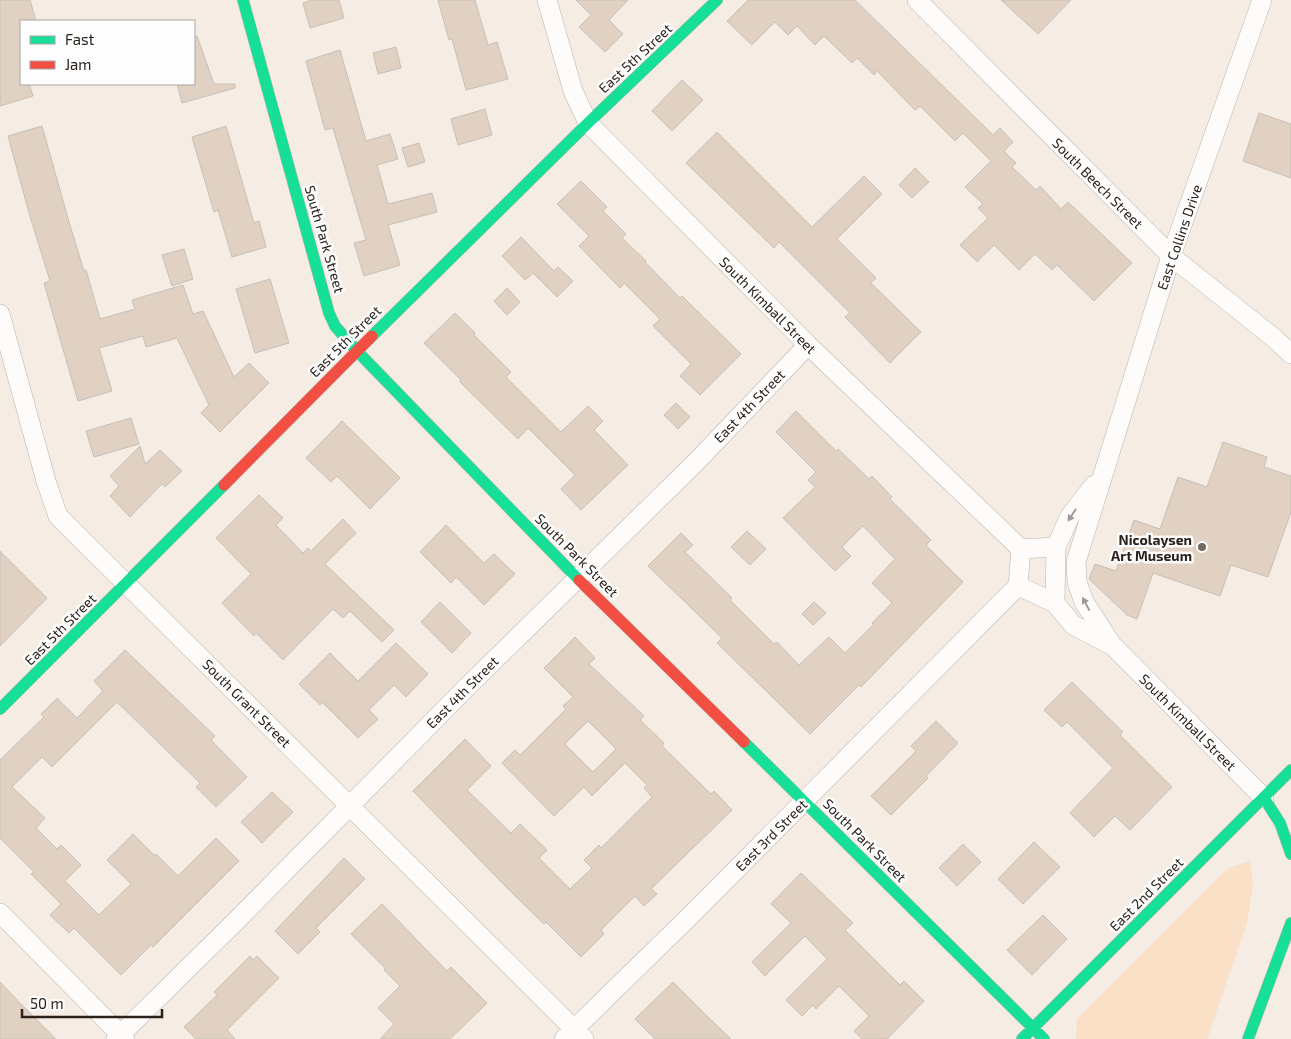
<svg xmlns="http://www.w3.org/2000/svg" width="1291" height="1039" viewBox="0 0 1291 1039" font-family="'Exo 2',sans-serif">
	<style>
		.green { fill: #f9e0c6 }
		.building { fill: #e0d1c2; stroke: #c7bfb7; fill-rule: evenodd }
		.lines { fill: none; stroke-linecap: round; stroke-linejoin: round }
		.street-casing { stroke: #bab2aa; stroke-width: 20 }
		.fast-casing { stroke: #bab2aa; stroke-width: 12 }
		.jam-casing { stroke: #bab2aa; stroke-width: 12 }
		.street { stroke: #fefcfb; stroke-width: 19 }
		.fast { stroke: #16e098; stroke-width: 11 }
		.jam { stroke: #f24e42; stroke-width: 11 }
		.oneway { fill: #9f9a96 }
		.poi-dot { fill: #716960; stroke: #fdfdfd; stroke-width: 2 }
		.labels { text-anchor: middle; dominant-baseline: central; stroke-width: 5; stroke-linejoin: round; paint-order: stroke }
		.street-label { font-size: 14px; fill: #2a221a; stroke: #fdfdfd }
		.poi-label { font-size: 14px; font-weight: bold; fill: #2a221a; stroke: #fdfdfd; text-anchor: end }
	</style>
	<rect width="100%" height="100%" fill="#f5ece3"/>
	<path class="green" d="M1250 861 1253 884 1247 923 1207 1039H1076L1077 1019 1228 868Z"/>
	<path class="building" d="M0 0H30L36 21H21V84H29L33 96 0 106Z
		M311 0H339L344 18 310 28 303 3Z
		M438 0H475L488 45 497 42 508 79 466 90 452 39 449 40Z
		M576 0H628L609 20 623 34 605 52 579 27 591 15Z
		M748 0H855L993 135 1000 128 1013 142 1004 151 1016 163 1012 167 1036 190 1040 186 1061 209 1068 202 1132 263 1094 301 1057 265 1052 270 1035 254 1019 270 994 245 977 262 960 245 988 218 978 208 983 204 965 187 991 161 963 133 955 141 920 106 915 110 877 71 874 75 857 58 852 63 824 36 815 45 797 26 788 35 775 22 752 45 727 21Z
		M1001 0H1071L1038 34Z
		M197 36 214 84H235V88L182 103 177 84H194V37Z
		M396 47 401 68 378 74 373 53Z
		M340 50 366 141 390 134 398 159 377 165 388 204 432 193 437 212 388 225 400 265 364 276 354 243 366 240 333 128 325 130 306 61Z
		M682 80 703 100 672 131 652 111Z
		M485 109 492 135 458 145 451 119Z
		M1259 113 1291 124V178L1243 161Z
		M42 126 69 222 84 271 86 270 100 319 135 309 132 300 183 285 193 314 203 311 234 377 249 363 269 383 220 432 201 413 209 405 177 338 146 347 143 336 99 348 112 391 78 401 44 283 50 281 29 213 8 136Z
		M226 126 254 223 259 221 266 247 232 257 218 210 214 212 192 137Z
		M717 132 812 227 864 176 882 194 837 239 876 278 871 283 921 332 890 363 845 317 850 313 779 242 774 248 686 163Z
		M419 143 425 162 408 167 402 148Z
		M915 168 929 182 912 198 899 185Z
		M581 181 607 207 603 211 626 234 622 238 646 261 645 262 680 298 682 296 741 354 700 395 680 376 691 364 653 326 660 319 624 283 620 288 579 246 589 236 557 204Z
		M521 237 554 271 558 267 573 281 557 297 533 273 525 280 502 256Z
		M184 249 193 279 172 286 162 255Z
		M270 279 289 343 255 353 236 289Z
		M507 288 520 302 507 315 494 301Z
		M455 313 475 333 474 335 511 372 506 377 561 432 588 406 603 421 594 430 628 465 581 510 561 489 575 475 528 428 518 439 460 382 461 380 424 343Z
		M676 403 690 417 678 429 664 415Z
		M796 411 836 451 838 449 869 479 872 476 892 497 890 499 931 540 926 545 963 582 861 687 859 685 810 734 717 643 722 638 648 566 681 533 693 545 685 552 732 598 730 600 774 644 777 642 799 665 829 637 845 653 874 624 872 623 892 603 872 583 895 559 863 526 842 547 851 556 835 571 783 518 815 487 808 480 816 472 776 432Z
		M131 418 139 444 94 457 86 431Z
		M342 421 400 478 370 509 337 476 331 482 306 458Z
		M1223 442 1267 457 1264 467 1291 476V512L1268 577 1231 565 1220 596 1153 573 1137 619 1127 615 1089 579 1095 564 1116 571 1134 520 1160 529 1178 477 1207 487Z
		M140 446 145 464 160 450 182 471 165 487 162 484 130 517 110 496 119 486 110 476Z
		M259 495 283 518 276 525 303 553 308 548 311 551 343 519 356 533 325 564 394 630 382 642 350 611 343 618 333 609 283 660 256 633 254 636 222 603 251 574 216 538Z
		M446 525 484 563 494 554 515 574 484 605 456 577 451 583 420 552Z
		M747 531 766 549 750 565 731 547Z
		M0 551 47 598 0 646Z
		M440 602 471 633 452 653 421 622Z
		M814 602 826 613 813 625 802 614Z
		M575 637 595 658 589 664 644 716 640 720 664 743 662 746 711 794 714 791 732 810 651 889 657 894 644 906 635 896 601 930 604 934 581 957 546 922 544 924 508 889 413 791 465 739 491 766 467 790 511 833 520 824 547 850 539 858 570 889 592 868 584 860 599 845 601 848 652 797 644 788 647 785 625 763 592 796 584 787 554 816 502 763 515 750 520 755 566 709 563 706 573 697 544 668ZM588 721 616 749 593 772 565 744Z
		M396 643 428 674 406 697 394 685 369 710 378 719 358 738 322 702 320 705 299 684 330 653 358 681Z
		M125 650 215 736 211 740 247 777 216 807 196 787 200 783 117 702 52 767 42 757 12 787 45 818 36 828 57 849 61 845 81 865 65 881 99 915 131 884 107 860 133 834 155 856 156 854 178 876 216 838 239 861 153 947 151 945 121 975 74 928 69 933 50 915 61 904 31 874 34 872 0 838V760L44 717 41 714 57 698 77 718 103 691 94 681Z
		M1072 682 1123 732 1120 735 1172 787 1130 830 1115 816 1094 837 1070 813 1113 768 1067 722 1062 727 1044 710Z
		M936 721 958 743 926 776 928 778 891 815 871 796 916 751 911 746Z
		M272 792 293 812 262 843 241 822Z
		M1034 842 1060 867 1023 904 998 879Z
		M963 844 981 862 957 886 939 868Z
		M344 858 365 879 316 928 320 932 298 954 275 931Z
		M801 873 853 923 845 930 900 985 904 981 924 1001 887 1039H862L854 1031 869 1016 839 986 816 1009 813 1005 802 1016 786 1000 827 959 805 936 765 976 752 962 791 923 771 904Z
		M382 904 447 971 451 967 487 1003 450 1039H380L394 1024 378 1008 400 986 384 970 385 968 351 934Z
		M1043 915 1067 939 1032 975 1007 950Z
		M250 956 253 960 257 956 279 978 227 1030 235 1039H196L184 1027 217 995 214 992Z
		M0 982 20 1003 56 1039H0Z
		M673 982 707 1016 731 1039H655L635 1019Z"/>
	<g class="lines">
		<defs>
			<path id="street" d="M547 0 573 91 588 123 808 345 1021 549 1056 547
				M917 0 1171 256 1274 338 1291 354
				M1262 0 1171 256 1076 562 1077 582 1084 602 1112 645 1264 798
				M0 314 46 481 58 516 584 1039
				M1094 485 1070 516 1056 547 1055 603 1073 625 1111 645
				M1018 586 1055 603
				M0 913 125 1039
				M116 1039 236 921 465 689 696 462 808 345
				M564 1039 691 915 1018 586 1021 549"/>
			<path id="fast" d="M243 0 329 313 335 326 357 351 579 580
				M372 336 588 123 717 0
				M0 709 224 485
				M744 742 1044 1039
				M1264 798 1280 823 1291 854
				M1022 1039 1291 770
				M1248 1039 1291 923"/>
			<path id="jam" d="M224 485 372 336
				M579 580 744 742"/>
		</defs>
		<use href="#street" class="street-casing"/>
		<use href="#fast" class="fast-casing"/>
		<use href="#jam" class="jam-casing"/>
		<use href="#street" class="street"/>
		<use href="#fast" class="fast"/>
		<use href="#jam" class="jam"/>
	</g>
	<defs><path id="oneway-solid" d="M-6-.8H1V-3.2L6.5 0L1 3.2V.8H-6Z" transform="scale(1.25)"/></defs>
	<g class="oneway">
		<use href="#oneway-solid" transform="translate(1072 515) rotate(123)"/>
		<use href="#oneway-solid" transform="translate(1086 604) rotate(-118)"/>
	</g>
	<circle class="poi-dot" cx="1202" cy="547" r="5"/>
	<g class="labels">
		<g class="street-label">
			<text transform="translate(635 58) rotate(-43)">East 5th Street</text>
			<text transform="translate(1098 183) rotate(45)">South Beech Street</text>
			<text transform="translate(1179 237) rotate(-71)">East Collins Drive</text>
			<text transform="translate(325 239) rotate(74)">South Park Street</text>
			<text transform="translate(768 305) rotate(45)">South Kimball Street</text>
			<text transform="translate(345 341) rotate(-45)">East 5th Street</text>
			<text transform="translate(749 406) rotate(-46)">East 4th Street</text>
			<text transform="translate(577 555) rotate(45)">South Park Street</text>
			<text transform="translate(60 629) rotate(-45)">East 5th Street</text>
			<text transform="translate(462 692) rotate(-45)">East 4th Street</text>
			<text transform="translate(247 703) rotate(45)">South Grant Street</text>
			<text transform="translate(1188 722) rotate(45)">South Kimball Street</text>
			<text transform="translate(771 835) rotate(-45)">East 3rd Street</text>
			<text transform="translate(865 840) rotate(45)">South Park Street</text>
			<text transform="translate(1146 894) rotate(-45)">East 2nd Street</text>
		</g>
		<g class="poi-label">
			<text x="1192" y="539">Nicolaysen<tspan x="1192" dy="16">Art Museum</tspan></text>
		</g>
	</g>
	<rect x="20" y="20" width="175" height="65" fill="#fdfdfd" stroke="#a9a5a2"/>
	<rect x="30" y="36" width="25" height="8" fill="#16e098" stroke="#a9a5a2"/>
	<text x="65" y="45" font-size="15" fill="#2a221a">Fast</text>
	<rect x="30" y="61" width="25" height="8" fill="#f24e42" stroke="#a9a5a2"/>
	<text x="65" y="70" font-size="15" fill="#2a221a">Jam</text>
	<path d="M22 1009v8h140v-8" fill="none" stroke="#2a221a" stroke-width="2.5"/>
	<text x="30" y="1009" font-size="15" fill="#2a221a" stroke="#fdfdfd" stroke-width="4" paint-order="stroke">50 m</text>
</svg>
